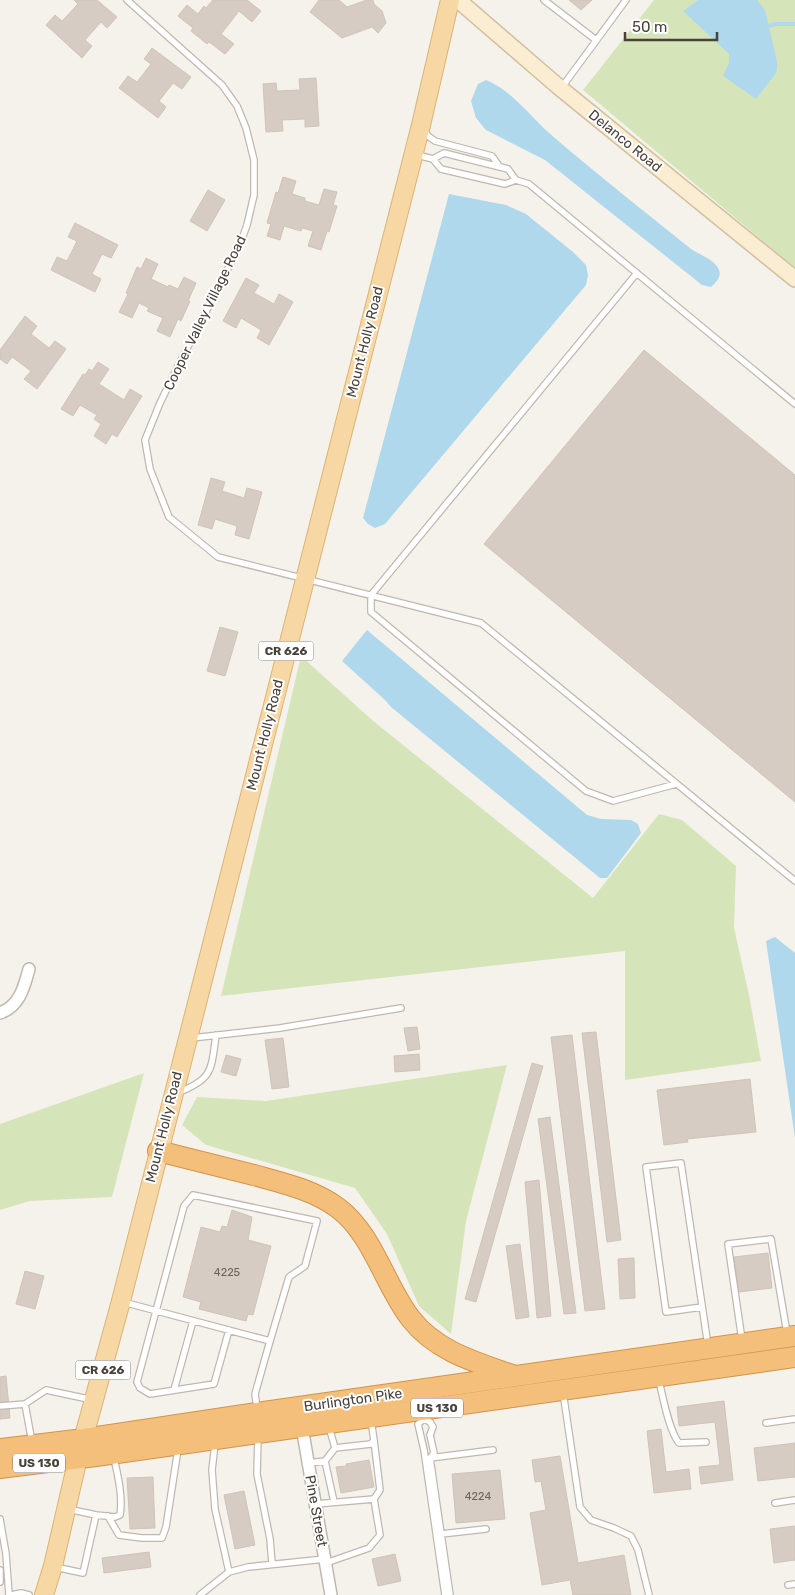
<svg xmlns="http://www.w3.org/2000/svg" width="795" height="1595" viewBox="0 0 795 1595" font-family="Rubik,sans-serif">
	<style>
		.green { fill: #d5e5b9 }
		.water { fill: #afd8ec }
		.lines { fill: none; stroke-linecap: round; stroke-linejoin: round }
		.stream { stroke: #afd8ec; stroke-width: 4 }
		.building { fill: #d6ccc3; stroke: #d0c4b6 }
		.lane-casing { stroke: #c0b8af; stroke-width: 8 }
		.street-casing { stroke: #c0b8af; stroke-width: 14 }
		.secondary-casing { stroke: #d1bfa0; stroke-width: 18 }
		.primary-casing { stroke: #dbb374; stroke-width: 20 }
		.highway-casing { stroke: #d29349; stroke-width: 22 }
		.lane { stroke: #fff; stroke-width: 5.5 }
		.street { stroke: #fff; stroke-width: 11 }
		.secondary { stroke: #fbedd1; stroke-width: 15 }
		.primary { stroke: #f7d8a4; stroke-width: 18 }
		.highway { stroke: #f3bf7a; stroke-width: 20 }
		.labels { text-anchor: middle; dominant-baseline: central; stroke-width: 4; stroke-linejoin: round; paint-order: stroke }
		.number-label { font-size: 11px; fill: #6c645c }
		.shield { fill: #fff; stroke: #807b75; stroke-width: 1 }
		.shield-label { font-size: 12px; font-weight: bold; fill: #49423a }
		.street-label { font-size: 14px; fill: #49423a; stroke: #fff }
	</style>
	<rect width="100%" height="100%" fill="#f5f2ec"/>
	<path class="green" d="M654 0H795V268L583 90Z
		M301 656 372 720 593 898 659 814 682 820 736 866 734 928 749 995 761 1061 625 1080V951L221 996Z
		M507 1065 466 1221 451 1334 419 1306 387 1234 355 1188 206 1145 182 1125 197 1097 266 1101Z
		M144 1073 112 1197 30 1201 0 1210V1124Z"/>
	<path class="water" d="M698 0H757L765 10 777 61V70L774 76 756 99 723 76 729 63V54L683 11Z
		M486 80C511 90 528 114 548 132 594 172 643 210 691 249 706 258 734 268 711 287L702 285 545 160 486 130 476 118 471 101 478 84Z
		M449 194 506 205 526 214 573 252 586 265 588 275 586 285 385 524 375 528 368 524 363 518Z
		M367 630 587 815 601 819 631 820 638 824 641 833 607 878H600L391 707 385 700 342 661Z
		M775 937 795 953V1138L766 941Z"/>
	<g class="lines">
		<path class="stream" d="M765 27 776 24H795"/>
	</g>
	<path class="building" d="M74 0H97L117 17 107 28 101 22 85 40 92 46 82 58 46 25 55 15 62 21 78 4Z
		M213 0H247L261 11 252 22 239 11 221 34 234 44 225 54 209 42 207 44 191 31 193 28 178 16 187 5 198 14 204 6 206 8Z
		M319 0H339L347 7 367 0H373L374 4 382 11 386 23 378 33 372 27 342 38 310 12Z
		M569 0H592L581 10Z
		M152 48 191 77 182 89 173 83 159 101 166 107 158 118 119 88 128 76 137 82 151 64 144 59Z
		M316 78 319 126 305 127V119L282 120 283 131 266 132 263 84 276 83 277 91 300 90 299 79Z
		M283 177 296 181 292 194 305 198V201L319 205 324 189 337 192 333 205 337 206 329 232 327 231 321 250 308 246 313 231 302 228 301 231 284 226 280 240 267 236 271 224 267 223 276 192 278 193Z
		M208 190 225 200 207 231 190 221Z
		M75 223 118 245 111 258 102 254 92 274 101 279 95 292 51 270 57 257 67 261 77 241 68 237Z
		M146 258 158 264 151 279 168 287 169 285 178 289 184 277 196 283 188 301H190L181 321 178 319 170 337 157 331 163 318 147 311 149 308 139 303 132 318 119 312 128 294 126 293 137 267 141 269Z
		M246 278 259 285 254 293 274 304 279 294 293 302 269 345 257 338 261 330 241 318 236 328 223 321Z
		M25 316 37 326 31 334 49 348 55 341 66 349 37 389 24 379 31 371 12 357 7 364 0 359V350Z
		M644 350 795 475V802L484 544Z
		M98 362 109 369 99 384 124 400 130 389 142 396 117 437 112 434 106 444 94 436 101 424 94 419 97 415 80 405 73 416 61 409 83 374 85 375 89 369 92 371Z
		M211 478 225 482 222 491 244 498 247 488 262 492 249 539 235 535 237 526 215 519 212 529 198 525Z
		M220 627 238 632 225 676 207 671Z
		M417 1027 420 1049 408 1051 404 1028Z
		M596 1032 621 1240 607 1242 582 1033Z
		M572 1035 605 1309 585 1311 551 1037Z
		M283 1038 289 1087 272 1089 265 1040Z
		M419 1054 420 1070 395 1072 394 1056Z
		M226 1055 241 1059 236 1076 221 1072Z
		M532 1063 543 1066 476 1302 465 1299Z
		M750 1079 756 1132 687 1139 688 1142 664 1145 657 1090Z
		M550 1117 576 1313 564 1314 538 1119Z
		M539 1180 551 1316 537 1318 525 1182Z
		M232 1210 252 1217 248 1240 271 1246 253 1315 248 1314 246 1321 199 1309 201 1302 183 1297 201 1227 220 1232 222 1226 227 1227Z
		M520 1244 529 1317 516 1319 506 1246Z
		M768 1253 772 1288 739 1292 734 1257Z
		M634 1258 635 1298 620 1299 618 1259Z
		M25 1271 44 1276 35 1309 16 1304Z
		M6 1376 10 1418 0 1419V1377Z
		M724 1401 733 1480 701 1484 699 1467 720 1465 715 1422 679 1426 677 1407Z
		M661 1429 666 1472 689 1469 691 1489 654 1493 647 1431Z
		M795 1443V1477L758 1481 754 1448Z
		M560 1456 578 1563 624 1555 631 1595H573L570 1580 542 1585 530 1513 546 1510 541 1481 535 1482 532 1460Z
		M369 1460 374 1487 341 1493 336 1467 347 1466 346 1464Z
		M500 1470 505 1519 456 1523 452 1474Z
		M153 1477 155 1528 130 1529 127 1478Z
		M244 1491 255 1545 235 1549 224 1495Z
		M795 1526V1560L774 1563 770 1529Z
		M149 1552 151 1567 104 1573 102 1558Z
		M395 1554 401 1581 378 1586 372 1559Z"/>
	<g class="lines">
		<defs>
			<path id="lane" d="M127 0 222 85 237 106 246 128 254 160V195L247 225 239 247 177 368 160 403 145 440 150 469 169 517 218 557 481 623 795 881
				M544 0 596 40
				M562 87 626 0
				M424 130 428 136 435 141 492 156 499 166
				M417 155 433 159 441 169 505 184 516 180
				M433 159 444 153 508 169 516 180 529 184 795 404
				M637 273 371 595V612L586 791 613 801 676 784
				M192 1038 280 1028 401 1008
				M177 1093C213 1079 211 1071 216 1035
				M123 1302 270 1341
				M702 1307 666 1312 646 1167 681 1163 708 1346
				M229 1330 214 1384 150 1394 140 1388 137 1382 184 1206 193 1195 317 1221 305 1266 289 1277 270 1341 255 1394 257 1408
				M742 1340 728 1244 771 1239 787 1333
				M659 1381C663 1397 669 1431 679 1443L706 1442
				M174 1390 193 1321
				M563 1392 580 1507 591 1520 614 1528 631 1536 638 1550 649 1595
				M0 1406 25 1404
				M424 1419 430 1422 433 1427 430 1435 434 1453 430 1458 450 1595
				M424 1419 418 1424 424 1450 445 1595
				M766 1423 795 1419
				M329 1427 335 1448 371 1444 374 1440 371 1420
				M258 1438 257 1474 270 1539 272 1564
				M32 1442 25 1404 46 1390 93 1400
				M215 1444 212 1470 215 1509 229 1572
				M430 1458 493 1450
				M325 1461 334 1502
				M308 1463 325 1461 335 1448
				M775 1503 795 1500
				M316 1504 374 1499 380 1490 374 1440
				M96 1515 115 1517 120 1515C123 1497 118 1476 114 1458
				M108 1516 119 1535 142 1538H162L166 1527 178 1449
				M0 1519 6 1554 9 1595
				M441 1534 486 1529
				M326 1563 369 1548 380 1535 374 1499
				M55 1567 83 1573 96 1515 68 1509
				M0 1570V1582
				M788 1585 795 1584
				M11 1595 21 1593 29 1595
				M200 1595 229 1572 248 1567 325 1559"/>
			<path id="street" d="M0 1013C20 1006 24 987 29 969
				M302 1427 331 1595"/>
			<path id="secondary" d="M458 0 560 88 795 279"/>
			<path id="primary" d="M44 1595 53 1566 78 1458 121 1301 421 125 450 0"/>
			<path id="highway" d="M158 1151C190 1159 222 1167 254 1175 283 1183 314 1190 338 1208 373 1234 385 1286 411 1319 436 1351 475 1362 512 1375
				M0 1449 84 1439 257 1413 795 1336
				M0 1468 96 1456 795 1357"/>
		</defs>
		<use href="#lane" class="lane-casing"/>
		<use href="#street" class="street-casing"/>
		<use href="#secondary" class="secondary-casing"/>
		<use href="#primary" class="primary-casing"/>
		<use href="#highway" class="highway-casing"/>
		<use href="#lane" class="lane"/>
		<use href="#street" class="street"/>
		<use href="#secondary" class="secondary"/>
		<use href="#primary" class="primary"/>
		<use href="#highway" class="highway"/>
	</g>
	<g class="labels">
		<g class="number-label">
			<text x="227" y="1272">4225</text>
			<text x="478" y="1496">4224</text>
		</g>
		<g class="shield">
			<rect x="258.5" y="641.5" width="55" height="19" rx="4"/>
			<rect x="75.5" y="1360.5" width="55" height="19" rx="4"/>
			<rect x="411" y="1398.5" width="52" height="19" rx="4"/>
			<rect x="13" y="1453.5" width="52" height="19" rx="4"/>
		</g>
		<g class="shield-label">
			<text x="286" y="651">CR 626</text>
			<text x="103" y="1370">CR 626</text>
			<text x="437" y="1408">US 130</text>
			<text x="39" y="1463">US 130</text>
		</g>
		<g class="street-label">
			<text transform="translate(625 141) rotate(39)">Delanco Road</text>
			<text transform="translate(205 313) rotate(-64)">Cooper Valley Village Road</text>
			<text transform="translate(365 342) rotate(-76)">Mount Holly Road</text>
			<text transform="translate(265 735) rotate(-76)">Mount Holly Road</text>
			<text transform="translate(164 1127) rotate(-76)">Mount Holly Road</text>
			<text transform="translate(353 1400) rotate(-8)">Burlington Pike</text>
			<text transform="translate(316 1511) rotate(80)">Pine Street</text>
		</g>
	</g>
	<path d="M625 32v8h92v-8" fill="none" stroke="#49423a" stroke-width="2.5"/>
	<text x="632" y="32" font-size="15" fill="#49423a" stroke="#ffffff" stroke-width="4" paint-order="stroke">50 m</text>
</svg>
